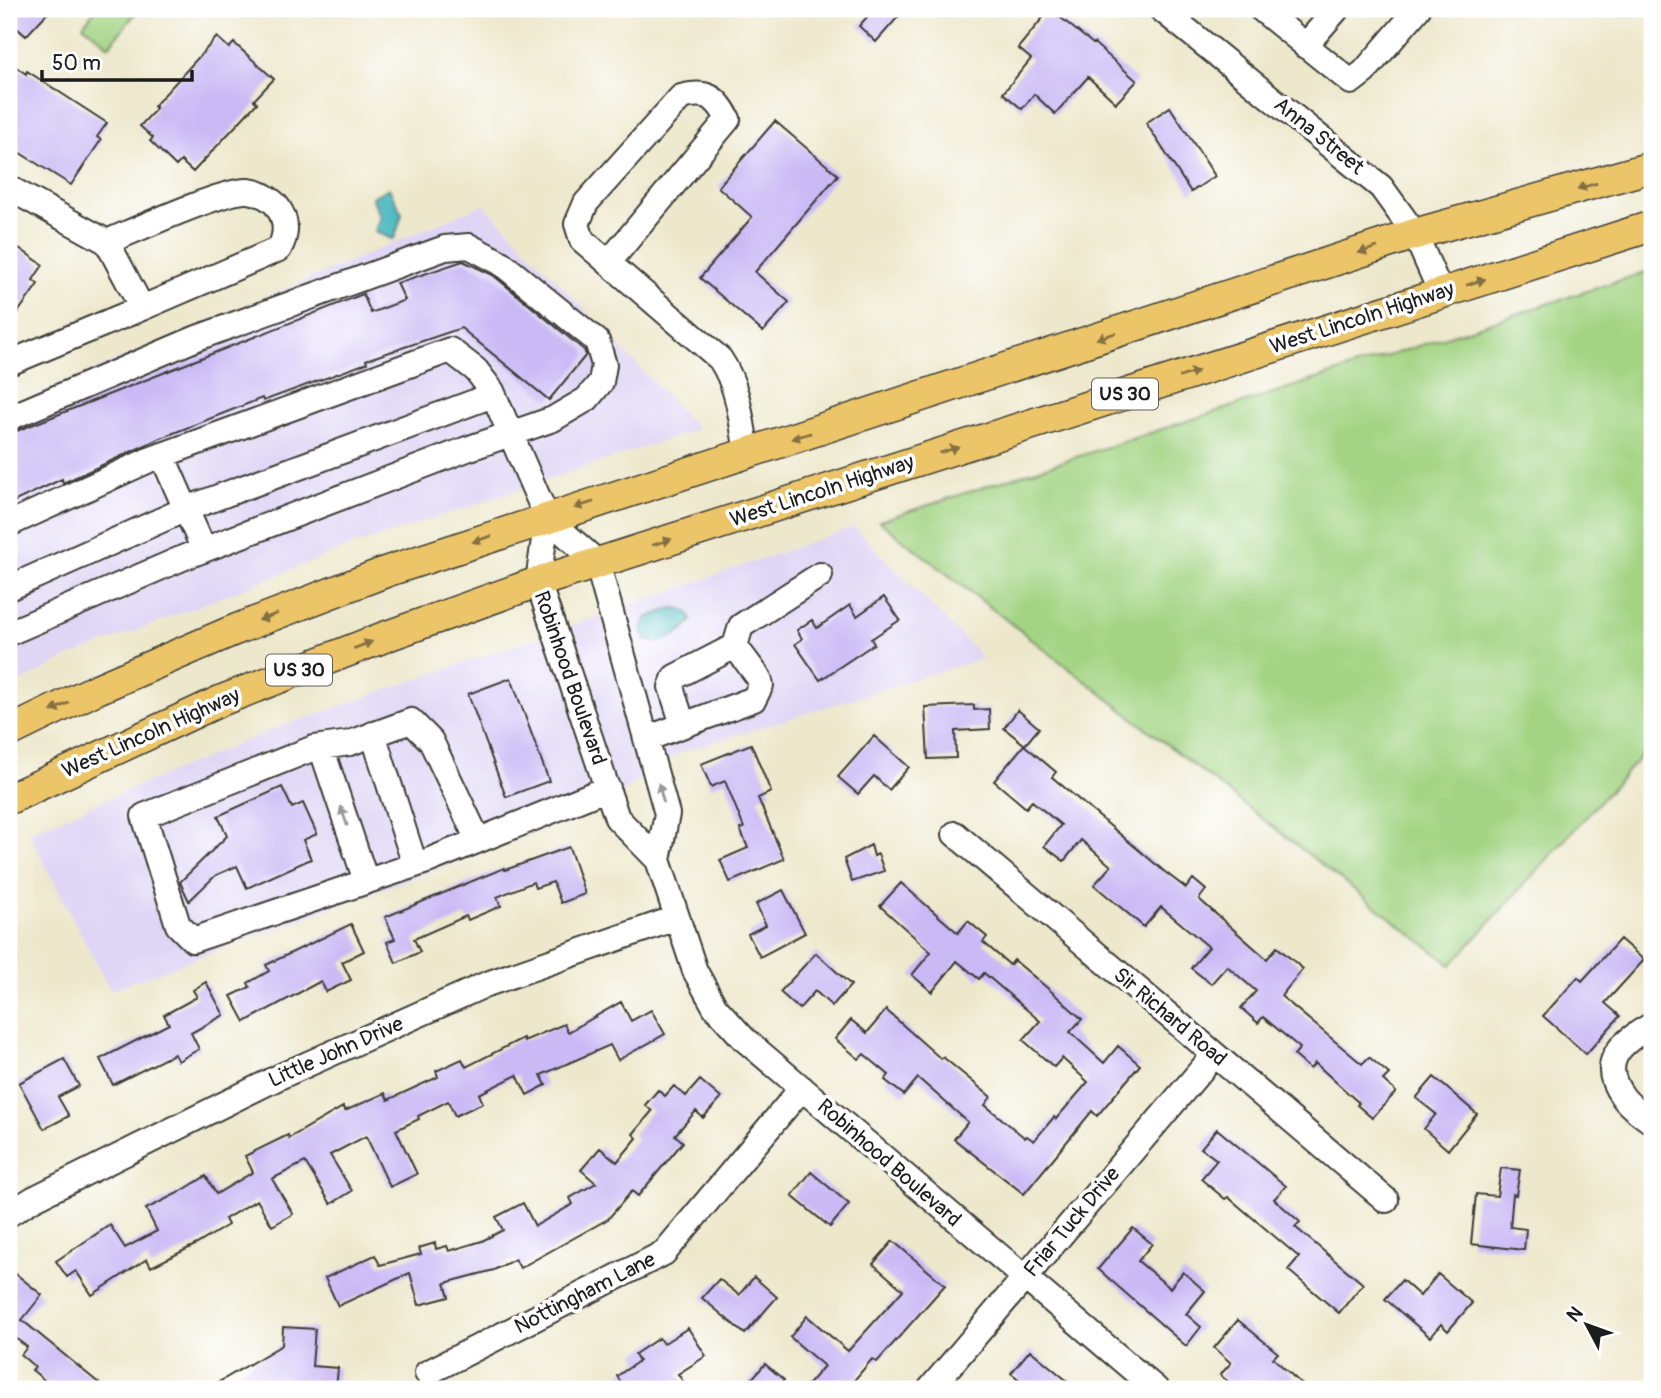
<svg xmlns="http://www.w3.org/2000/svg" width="1661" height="1398" viewBox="0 0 1661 1398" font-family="Pangolin,sans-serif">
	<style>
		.built { fill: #dfd5f5 }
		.green { fill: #a3d483; stroke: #607850; stroke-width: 2 }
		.water { fill: #49b8c0; stroke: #326a6e; stroke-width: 2 }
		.building { fill: #c9b9f5 }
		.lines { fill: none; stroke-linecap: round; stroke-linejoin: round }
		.minor-casing { stroke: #3b3b36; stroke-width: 28 }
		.major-casing { stroke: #3b3b36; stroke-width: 33 }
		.minor { stroke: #fff; stroke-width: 24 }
		.major { stroke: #edc569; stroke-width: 30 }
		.oneway { fill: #847042 }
		.oneway2 { fill: #999 }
		.labels { text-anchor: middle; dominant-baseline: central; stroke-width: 7; stroke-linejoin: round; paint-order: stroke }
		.shield { fill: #fff; stroke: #606060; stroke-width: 2 }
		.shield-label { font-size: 19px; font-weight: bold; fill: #1c1c1c }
		.street-label { font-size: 21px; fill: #1c1c1c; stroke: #fff }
	</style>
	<rect width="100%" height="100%" fill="#fff"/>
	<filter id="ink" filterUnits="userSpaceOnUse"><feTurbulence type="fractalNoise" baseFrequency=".0143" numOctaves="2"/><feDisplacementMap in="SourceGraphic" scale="14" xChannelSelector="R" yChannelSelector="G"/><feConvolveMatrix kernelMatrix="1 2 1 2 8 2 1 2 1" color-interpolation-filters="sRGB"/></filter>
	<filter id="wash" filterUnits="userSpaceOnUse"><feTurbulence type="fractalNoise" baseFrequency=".00686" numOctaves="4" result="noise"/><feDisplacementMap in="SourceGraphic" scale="28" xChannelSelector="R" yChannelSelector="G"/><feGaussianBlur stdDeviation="1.57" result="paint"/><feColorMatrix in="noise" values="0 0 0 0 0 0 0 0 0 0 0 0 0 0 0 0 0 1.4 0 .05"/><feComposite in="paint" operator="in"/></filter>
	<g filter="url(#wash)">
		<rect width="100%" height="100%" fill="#ede8cc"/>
		<path class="built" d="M484 204 698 429 349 547 64 659 9 689V407Z
			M854 527 983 658 679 753 595 810 110 990 28 832 269 731Z"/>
		<path class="green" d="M96 9H139L109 46 83 25Z
			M1652 270V744L1451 965 879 521Z"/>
		<path class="water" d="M389 188 402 214 395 237 392 239 375 232 380 216 372 197Z
			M672 608C682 608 691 610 692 621 681 633 661 647 646 640L642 629 646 618Z"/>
		<g id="blocks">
			<path class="building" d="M9 9H51L26 36 9 21Z
				M874 9H905L876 42 859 26Z
				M1050 9 1093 44 1094 43 1137 81 1116 103 1088 77 1055 114 1034 94 1022 109 1003 93 1031 59 1018 48Z
				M217 37 229 48 234 43 274 79 254 100 257 103 193 172 181 161 176 166 150 141 153 138 140 126 156 109 154 106Z
				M9 62 26 74 27 71 107 123 97 137 101 140 71 185 9 146Z
				M1170 107 1215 176 1191 192 1146 123Z
				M775 121 838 175 755 272 789 302 763 332 700 278 752 217 718 187Z
				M9 241 43 265 33 280 38 284 9 325Z
				M463 261 493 275 584 350 586 355 549 400 461 328 366 360 367 363 263 401 262 398 161 438 63 483 62 479 9 504V434L363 294 371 313 405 300 397 283Z
				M884 597 900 620 871 639 874 644 820 680 795 644 802 639 797 630 812 620 817 628 850 605 857 616Z
				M511 678 549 781 506 797 468 694Z
				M974 705V710L989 709 990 729 955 731 956 758 928 759 925 707Z
				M1018 710 1039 728 1025 745 1004 728Z
				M874 736 909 767 889 790 874 776 858 794 838 777Z
				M751 744 771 792 758 798 784 859 730 882 720 860 748 848 740 829 744 828 725 781 711 787 701 764Z
				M1024 745 1056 772 1052 777 1165 872 1186 888 1193 879 1206 890 1199 899 1267 959 1277 947 1303 969 1281 996 1362 1064 1369 1057 1389 1074 1383 1080 1396 1092 1372 1118 1357 1105 1359 1103 1315 1063 1310 1069 1294 1055 1300 1048 1263 1017 1258 1023 1241 1008 1256 991 1227 966 1211 984 1191 968 1209 947 1161 907 1144 927 1094 885 1111 866 1081 840 1064 861 1044 846 1061 825 1032 801 1026 808 994 781Z
				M282 787 292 808 303 803 317 834 303 840 311 859 247 888 237 866 216 875 189 901 180 882 227 836 218 816Z
				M871 845 874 856 878 854 884 871 852 882 844 859Z
				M569 847 585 894 561 903 553 882 535 888 533 882 497 897 501 906 468 920 466 916 414 939 420 952 396 963 387 942 395 939 385 917 504 868 505 870Z
				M901 883 958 933 968 921 987 937 983 942 1010 965 1014 960 1052 992 1082 1019 1070 1032 1104 1063 1118 1046 1140 1065 1097 1116 1092 1111 1024 1194 954 1139 968 1122 918 1078 904 1095 885 1080 889 1075 864 1054 859 1059 835 1039 851 1020 867 1033 886 1010 941 1059 943 1057 991 1097 985 1105 1025 1138 1027 1136 1034 1141 1054 1117 1056 1119 1088 1082 1062 1058 1054 1067 1023 1040 1040 1021 984 973 979 979 957 961 932 992 912 975 931 952 880 906Z
				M783 890 805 933 760 957 748 934 766 925 756 904Z
				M351 924 364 951 342 962 351 980 326 992 321 981 245 1022 231 996 250 987 248 983 269 971 266 965Z
				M1620 939 1644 960 1605 1003 1620 1016 1586 1054 1543 1016 1578 977 1582 981Z
				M816 953 851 985 832 1006 815 991 799 1009 780 992Z
				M206 982 224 1015 191 1033 199 1049 178 1061 174 1054 113 1085 100 1059 169 1024 164 1015 197 997 193 990Z
				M621 1002 631 1021 651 1010 665 1034 618 1060 610 1045 541 1075 546 1085 527 1095 517 1075 479 1094 483 1103 455 1116 448 1101 418 1116 419 1119 396 1130 417 1174 390 1187 366 1136 330 1155 352 1191 331 1204 305 1162 272 1179 293 1214 272 1226 257 1200 225 1219 228 1225 197 1244 151 1267 147 1259 92 1295 76 1271 67 1277 56 1261 110 1225 125 1248 157 1231 146 1209 180 1192 206 1176 216 1194 253 1172 245 1156 288 1135 289 1138 343 1107 345 1111 385 1093 388 1100 438 1077 436 1071 462 1059 466 1067 523 1038 524 1041 564 1024 568 1032Z
				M64 1059 79 1086 58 1097 69 1116 44 1129 19 1083Z
				M1434 1077 1477 1114 1448 1150 1424 1129 1436 1114 1416 1098Z
				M700 1080 721 1098 703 1118 696 1111 675 1135 683 1142 638 1196 632 1191 608 1219 520 1268 515 1259 494 1270 445 1283 449 1297 419 1305 410 1273 338 1306 325 1278 375 1255 380 1265 421 1254 419 1248 435 1243 436 1249 447 1246 449 1251 482 1241 503 1230 496 1217 523 1203 535 1226 573 1204 570 1198 596 1183 581 1170 600 1148 617 1162 637 1138 633 1134 652 1111 645 1105 658 1090 665 1096 674 1086 686 1096Z
				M1217 1129 1286 1186 1274 1199 1300 1222 1295 1227 1363 1284 1339 1313 1288 1270 1299 1257 1228 1197 1225 1199 1201 1179 1217 1160 1201 1148Z
				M1501 1168 1520 1170 1516 1195 1513 1194 1510 1227 1526 1229 1524 1250 1471 1244 1476 1194 1497 1196Z
				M811 1172 849 1204 830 1227 792 1196Z
				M1133 1228 1152 1244 1138 1261 1170 1288 1183 1272 1205 1291 1186 1314 1201 1327 1186 1346 1098 1269Z
				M893 1241 945 1285 877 1362 872 1359 847 1389H804L824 1366 790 1337 807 1316 848 1351 903 1290 873 1264Z
				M16 1274 42 1295 22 1320 106 1389H55L32 1370 35 1367 21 1355 27 1347 10 1334 9 1335V1283Z
				M1438 1274 1472 1303 1448 1331 1441 1324 1430 1337 1385 1299 1402 1280 1420 1296Z
				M754 1277 777 1297 745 1334 702 1298 719 1279 739 1295Z
				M1238 1320 1278 1353 1273 1358 1307 1389H1237L1220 1375 1231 1363 1214 1348Z
				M283 1327 315 1329 312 1366 338 1368 336 1389 273 1386 267 1389H207L282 1345Z
				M688 1328 706 1356 678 1374 688 1389H625L617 1376 639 1361 635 1354 659 1338 663 1344Z
				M1030 1350 1077 1389H1031L1011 1373Z
				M765 1364 784 1380 776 1389H743Z"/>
		</g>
	</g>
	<g filter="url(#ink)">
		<use href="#blocks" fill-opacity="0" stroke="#3b3b36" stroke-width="2"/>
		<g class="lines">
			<defs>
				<path id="minor" d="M1161 9 1381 187 1415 234 1441 293
					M1261 9 1351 82 1364 72 1418 9
					M1305 46 1337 9
					M9 188 107 242 142 308 9 363
					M107 242C133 231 225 189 248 191 259 192 273 199 279 209 287 222 287 235 279 249L142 308
					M609 262 728 119C717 97 706 90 681 97L586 203 577 224 582 240 720 359C739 387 741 420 747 452
					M9 418 197 338 445 248 469 246 501 263 597 341 604 365 601 382 587 399 553 419 467 449 185 557 9 633
					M162 455 204 550
					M547 518 538 582 617 818 658 860 695 971 715 1007 744 1039 1156 1389
					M9 524 149 460 450 350 476 370 492 391 547 518 597 562 667 814 658 860
					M9 588 186 509 493 395
					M735 646 741 626 820 575
					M373 734 415 865
					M646 739 754 699 761 685 759 678 735 646 675 677 671 687 683 725
					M321 747 366 881
					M955 834 1386 1200
					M478 840 431 741 411 721 350 743 314 748 144 816 178 925 193 940 430 860 608 788
					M1652 1025C1621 1042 1597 1062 1623 1097 1630 1107 1643 1115 1652 1122
					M9 1214 33 1199 281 1076 487 984 676 918
					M427 1373 664 1253 802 1088
					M930 1389 1214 1055"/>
				<path id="major" d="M9 732 97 689 232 631 388 571 1415 234 1652 167
					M9 799 220 701 387 636 538 582 1652 226"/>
			</defs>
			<use href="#minor" class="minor-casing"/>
			<use href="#major" class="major-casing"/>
			<use href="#minor" class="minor"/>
			<use href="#major" class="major"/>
		</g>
		<defs><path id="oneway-solid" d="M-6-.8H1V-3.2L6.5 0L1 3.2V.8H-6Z" transform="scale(1.75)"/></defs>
		<g class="oneway">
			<use href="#oneway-solid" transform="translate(1587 186) rotate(164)"/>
			<use href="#oneway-solid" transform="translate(1368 250) rotate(162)"/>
			<use href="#oneway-solid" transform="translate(1476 282) rotate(-18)"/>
			<use href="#oneway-solid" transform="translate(1106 336) rotate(162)"/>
			<use href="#oneway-solid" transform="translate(1189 374) rotate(-18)"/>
			<use href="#oneway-solid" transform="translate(801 436) rotate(163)"/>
			<use href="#oneway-solid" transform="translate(949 450) rotate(-18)"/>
			<use href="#oneway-solid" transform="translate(584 505) rotate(162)"/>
			<use href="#oneway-solid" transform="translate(482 539) rotate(161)"/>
			<use href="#oneway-solid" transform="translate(662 542) rotate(-18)"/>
			<use href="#oneway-solid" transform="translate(268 617) rotate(159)"/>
			<use href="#oneway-solid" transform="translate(363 645) rotate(-21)"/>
			<use href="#oneway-solid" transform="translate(60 707) rotate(154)"/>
		</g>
		<g class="oneway2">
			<use href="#oneway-solid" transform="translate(661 793) rotate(-105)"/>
			<use href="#oneway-solid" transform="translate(344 816) rotate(-109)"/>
		</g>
	</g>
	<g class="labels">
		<g class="shield">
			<rect x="1092" y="378.5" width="66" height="31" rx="5"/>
			<rect x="266" y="654.5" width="66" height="31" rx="5"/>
		</g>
		<g class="shield-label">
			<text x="1125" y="394">US 30</text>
			<text x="299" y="670">US 30</text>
		</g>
		<g class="street-label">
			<text transform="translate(1319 136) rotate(39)">Anna Street</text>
			<text transform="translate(1362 318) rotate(-18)">West Lincoln Highway</text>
			<text transform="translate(822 491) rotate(-18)">West Lincoln Highway</text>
			<text transform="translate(570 678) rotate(71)">Robinhood Boulevard</text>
			<text transform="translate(151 733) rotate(-24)">West Lincoln Highway</text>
			<text transform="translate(1170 1017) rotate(40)">Sir Richard Road</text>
			<text transform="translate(336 1052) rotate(-24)">Little John Drive</text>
			<text transform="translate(889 1163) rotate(41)">Robinhood Boulevard</text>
			<text transform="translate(1072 1222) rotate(-50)">Friar Tuck Drive</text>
			<text transform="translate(585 1293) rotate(-27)">Nottingham Lane</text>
		</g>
	</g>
	<rect width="1661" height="1398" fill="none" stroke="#fff" stroke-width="35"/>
	<g transform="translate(1587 1325) rotate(311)" stroke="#ffffff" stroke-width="5" paint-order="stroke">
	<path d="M0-5L12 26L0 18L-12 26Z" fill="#1c1c1c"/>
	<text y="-10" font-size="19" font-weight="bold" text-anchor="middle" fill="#1c1c1c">N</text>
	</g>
	<path d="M42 70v10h150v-10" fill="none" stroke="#1c1c1c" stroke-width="3.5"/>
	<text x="52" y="70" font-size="21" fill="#1c1c1c" stroke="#ffffff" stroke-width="5" paint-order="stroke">50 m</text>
</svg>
